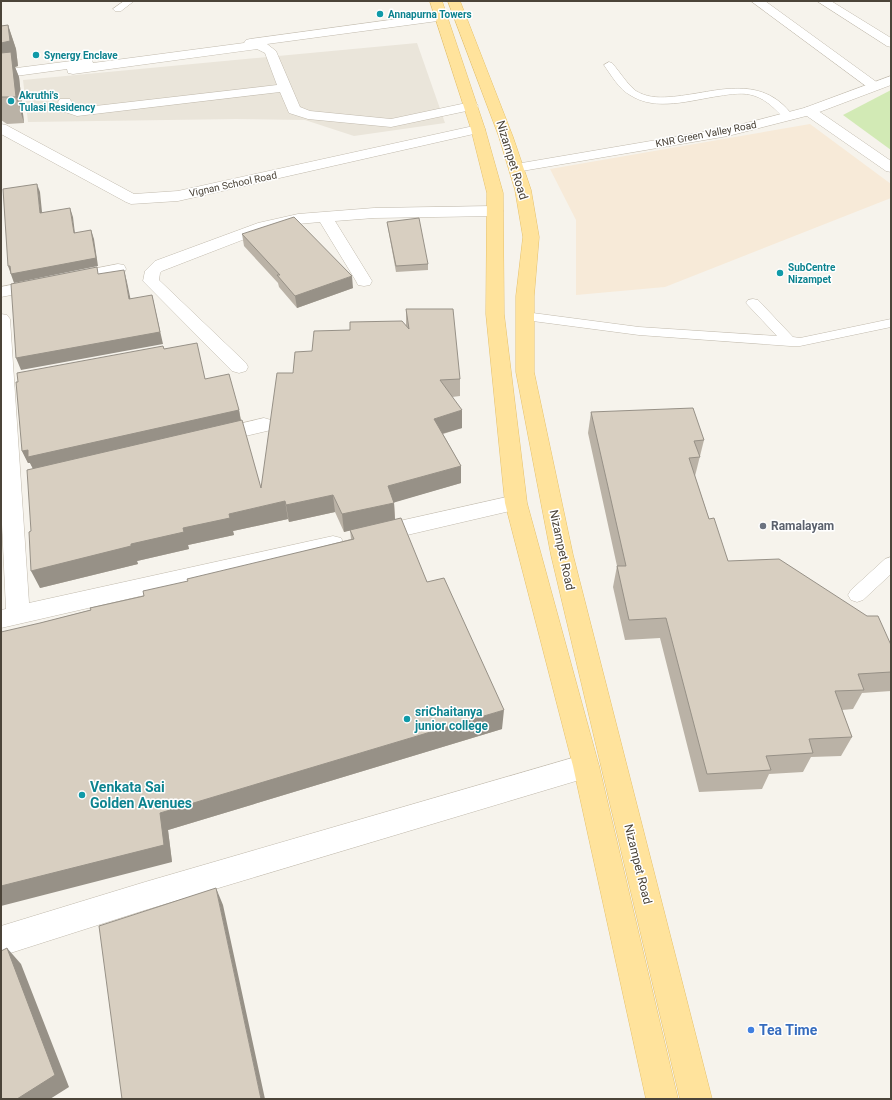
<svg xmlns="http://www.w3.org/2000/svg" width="892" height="1100" viewBox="0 0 892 1100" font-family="Roboto,sans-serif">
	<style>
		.residential { fill: #eae5da }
		.commercial { fill: #f7ead8 }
		.green { fill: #d2eab5 }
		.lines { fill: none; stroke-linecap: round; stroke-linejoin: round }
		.service-casing { stroke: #c2bbae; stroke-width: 1 }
		.minor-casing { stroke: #c2bbae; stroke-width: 1 }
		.tertiary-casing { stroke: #c2bbae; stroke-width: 1 }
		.primary-casing { stroke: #e6c16a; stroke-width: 1 }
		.service { fill: #fff; fill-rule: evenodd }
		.minor { fill: #fff; fill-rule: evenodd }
		.tertiary { fill: #fff; fill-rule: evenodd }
		.primary { fill: #ffe39c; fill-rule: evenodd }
		.wall { fill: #bab2a6 }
		.shaded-wall { fill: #979187 }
		.building { fill: #d8cfc1; stroke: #979187 }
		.culture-dot { fill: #0f9aa8; stroke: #fff; stroke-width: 1.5 }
		.worship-dot { fill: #6b7280; stroke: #fff; stroke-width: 1.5 }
		.shop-dot { fill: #3f7fe0; stroke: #fff; stroke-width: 1.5 }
		.labels { text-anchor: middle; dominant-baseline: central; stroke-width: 3; stroke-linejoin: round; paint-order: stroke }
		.far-culture-label { font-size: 10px; font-weight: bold; fill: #0d838f; stroke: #fff; text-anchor: start }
		.far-street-label { font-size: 10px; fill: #4b4439; stroke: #fff }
		.street-label { font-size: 12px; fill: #4b4439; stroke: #fff }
		.worship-label { font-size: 12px; font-weight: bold; fill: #5b616d; stroke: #fff; text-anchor: start }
		.culture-label { font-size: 12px; font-weight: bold; fill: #0d838f; stroke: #fff; text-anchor: start }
		.near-culture-label { font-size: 14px; font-weight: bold; fill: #0d838f; stroke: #fff; text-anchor: start }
		.near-shop-label { font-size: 14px; font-weight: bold; fill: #366cbe; stroke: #fff; text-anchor: start }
	</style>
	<rect width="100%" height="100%" fill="#f6f3ec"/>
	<path class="residential" d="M417 43 445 123 354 136 305 120 236 119 28 122 23 80Z"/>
	<path class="commercial" d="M810 124 891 184V198L665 287 576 295V220L550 169Z"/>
	<path class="green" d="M891 90V150L843 115Z"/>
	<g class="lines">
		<defs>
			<path id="service" d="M124 1H134L121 11H115L113 9Z
				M609 62 612 63C620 72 627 84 636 91 646 97 657 98 669 97 713 94 760 71 793 116L788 119 784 118C776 110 767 100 755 96 744 92 731 94 719 96 691 100 656 112 630 95 619 89 611 75 604 65Z
				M753 299 758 300 793 337 800 338 891 319V327L800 346H790L639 335 525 320 520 319 518 316 520 313 525 312 639 327 777 336 746 303 748 300Z
				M891 557V574L863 600 857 602 851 600 848 595 851 590 885 559Z"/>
			<path id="minor" d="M751 1H765L882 86 880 89H870Z
				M817 1H831L891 38V47L887 46Z
				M441 13 445 14 447 17 445 20 267 44 276 51 300 107 310 111 391 119 471 102 476 103 478 106 476 109 471 110 391 127 308 119 289 113 280 92 77 116 62 111 58 102 60 99H70L73 106 78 108 277 85 265 53 257 49 73 74 68 73 67 69 1 78V70L87 59 92 60 93 63 244 43 246 40 250 39Z
				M809 107 814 108 891 161V172L886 171 804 114 802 111 804 108Z
				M1 124 6 125 134 194 178 191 478 125 483 126 485 129 483 132 478 133 178 201 131 204 126 202 1 134Z
				M495 206 501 208 503 211 501 214 495 216 374 218 335 221 372 281 370 285 364 286 358 285 356 281 320 222 298 224 268 230 162 271 160 273 159 280 246 363 248 367 246 371 239 373 232 371 143 281 145 271 155 261 258 223 298 214 374 208Z
				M118 264 124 265 126 269 124 273 1 297V287Z
				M1 314 7 315 10 319 29 603 333 536 341 538 344 544 341 550 1 628V610L6 609 1 503Z
				M264 418 271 420 274 425 271 430 216 443 209 441 206 436 209 431Z
				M516 495 523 498 527 503 523 508 377 542 369 540 366 534 369 528 377 526Z
				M586 754 595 758 599 766 595 774 586 778 145 910 1 956V926L145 882Z"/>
			<path id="tertiary" d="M891 76V85L814 114 728 136 516 172 511 171 509 168 511 165 516 164 727 128 804 108Z"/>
			<path id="primary" d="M430 1H442L485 129 503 193 504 314 527 503 599 766 678 1099H646L573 766 505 503 486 314 487 193 471 129Z
				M448 1H460L513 137 531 190 539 237 534 296V372L573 555 712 1099H680L551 555 516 372V296L523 237 515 190 499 137Z"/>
		</defs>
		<use href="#service" class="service-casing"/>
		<use href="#minor" class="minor-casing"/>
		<use href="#tertiary" class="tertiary-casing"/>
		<use href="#primary" class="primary-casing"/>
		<use href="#service" class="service"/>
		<use href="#minor" class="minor"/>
		<use href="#tertiary" class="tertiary"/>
		<use href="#primary" class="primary"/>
	</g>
	<path class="wall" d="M8 25 16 49 18 66 15 67 19 77 24 123 7 124 1 120V26Z
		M387 222 428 264V270L396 272 388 228Z
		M242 234 353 288 297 308 279 287 278 283 244 246Z
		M406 309 460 379V396L452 397 462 428 443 434 461 466V483L394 502 395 519 427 582 502 729 168 830 172 862 40 623 144 596 188 581 351 539 350 530 344 532 335 512 289 522 288 519 233 531 234 535 188 545 189 549 137 561 138 564 40 588 31 531 33 468 30 463H28L22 451 164 349 205 379 239 410 241 420 261 488 293 373 312 351 350 330 406 325Z
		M591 412 704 440 695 476 709 519 728 561 891 645V691L862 693 853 709 842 710 852 737 841 756 811 757 803 772 769 774 762 789 699 792 660 638 625 640 613 587 617 566 588 433Z"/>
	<path class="shaded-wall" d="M8 25 16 49 18 66 15 67 19 77 24 123 16 97 1 69V43Z
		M37 184 40 192 43 222 40 213Z
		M70 208 73 217 76 242 74 233Z
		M91 230 94 239 98 266 14 283 8 266Z
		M124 270 127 282 133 311 129 299Z
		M352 276 353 288 297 308 295 296Z
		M152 295 163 344 21 370 16 358Z
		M239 410 241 422 33 469 30 463H28L22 451Z
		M462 410V428L434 436V419Z
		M461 466V483L389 504 388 486Z
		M333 495 335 512 289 522 286 505Z
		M285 501 288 519 233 531 234 535 188 545 189 549 137 561 138 564 40 588 31 571 131 544 229 514Z
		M394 503 395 520 344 532 342 514Z
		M504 710 502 729 168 830 172 862 1 906V886L160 813Z
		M216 888 223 905 265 1099H261Z
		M7 948 21 964 69 1087 50 1099H17Z"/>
	<path class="building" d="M8 25 10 41 1 43V26Z
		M11 52 16 97H1V53Z
		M37 184 40 213 70 208 74 233 91 230 96 258 11 274 10 266H8L3 189Z
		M294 217 352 276 295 296 277 275H280L242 234Z
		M419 218 428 264 396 266 387 222Z
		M97 267 98 274 124 270 129 299 152 295 160 332 16 358 11 284Z
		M406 309H453L460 379 440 380 462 410 434 419 461 466 388 486 394 503 342 514 333 495 286 505 285 501 229 514 230 518 183 528 184 532 131 544V546L31 571 29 532 31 531 27 470 242 420 261 488 277 373H293L295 352 312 351 314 331 350 330V322L402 321 409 329Z
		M197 343 205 379 229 374 239 410 28 457V450L22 451 16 382H18L17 373 163 346 164 349Z
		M693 408 704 440 694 441 700 457 689 458 709 519 714 518 728 561 779 559 867 616H878L891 645V672L858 674 864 690 835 691 852 737 809 739 813 753 766 756 771 770 707 774 666 618 629 620 617 566H626L591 412Z
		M401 518 427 582 444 578 504 710 160 813 164 845 1 886V632L40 623 91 610 90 608 144 596 143 591 188 581 187 579 354 539 350 530Z
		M216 888 261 1099H122L99 926Z
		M7 948 55 1075 17 1099H1V951Z"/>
	<g class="culture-dot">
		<circle cx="380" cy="14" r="4"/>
		<circle cx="36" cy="55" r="4"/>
		<circle cx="11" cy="101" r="4"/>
		<circle cx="780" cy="273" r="4"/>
		<circle cx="407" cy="719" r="4"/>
		<circle cx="82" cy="795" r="4"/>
	</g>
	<circle class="worship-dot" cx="763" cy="526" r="4"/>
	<circle class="shop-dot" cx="751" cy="1030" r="4"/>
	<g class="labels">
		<g class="far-culture-label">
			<text x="388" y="14">Annapurna Towers</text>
			<text x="44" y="55">Synergy Enclave</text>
			<text x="19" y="95">Akruthi's<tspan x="19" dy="12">Tulasi Residency</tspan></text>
			<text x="788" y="267">SubCentre<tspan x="788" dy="12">Nizampet</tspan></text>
		</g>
		<g class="far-street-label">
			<text transform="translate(706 134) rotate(-11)">KNR Green Valley Road</text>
			<text transform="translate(233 184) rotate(-12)">Vignan School Road</text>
		</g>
		<g class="street-label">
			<text transform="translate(512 160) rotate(73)">Nizampet Road</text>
			<text transform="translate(562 550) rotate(78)">Nizampet Road</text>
			<text transform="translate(638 864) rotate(76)">Nizampet Road</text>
		</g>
		<g class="worship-label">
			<text x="771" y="526">Ramalayam</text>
		</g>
		<g class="culture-label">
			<text x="415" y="712">sriChaitanya<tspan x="415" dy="14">junior college</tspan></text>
		</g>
		<g class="near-culture-label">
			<text x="90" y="787">Venkata Sai<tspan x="90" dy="16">Golden Avenues</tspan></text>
		</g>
		<g class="near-shop-label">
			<text x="759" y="1030">Tea Time</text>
		</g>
	</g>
	<rect width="892" height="1100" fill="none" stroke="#4b4439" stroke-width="4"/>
</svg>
